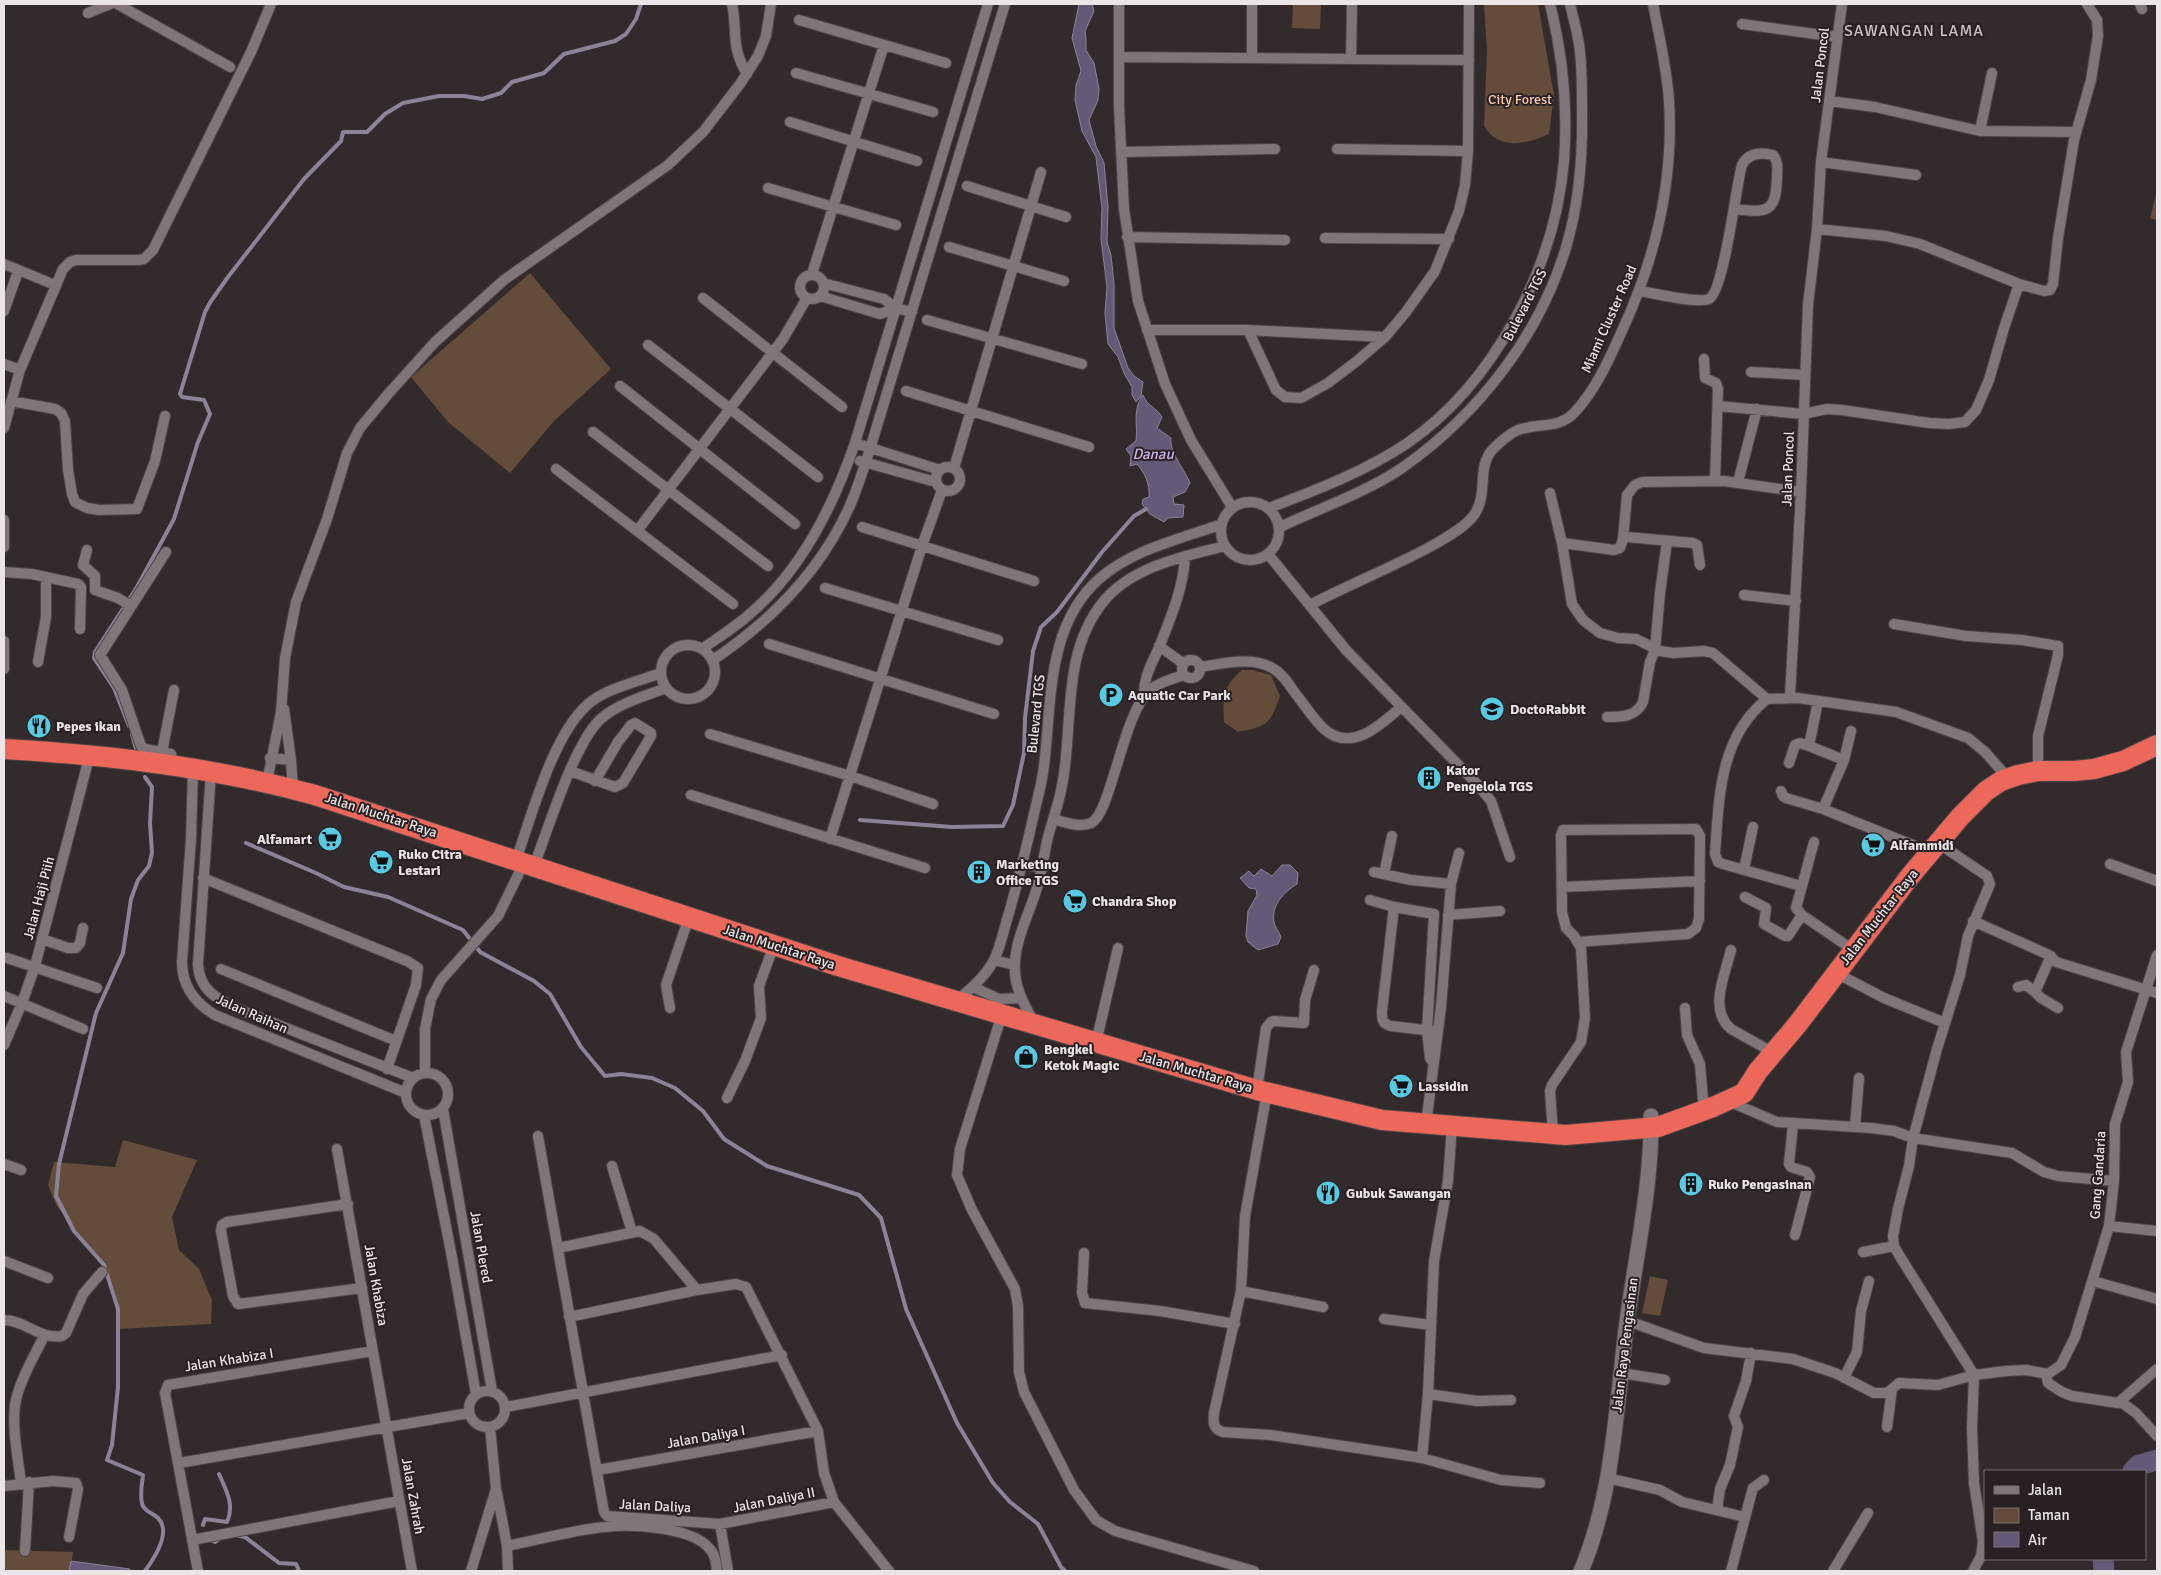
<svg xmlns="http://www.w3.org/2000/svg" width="2161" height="1575" viewBox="0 0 2161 1575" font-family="Signika,sans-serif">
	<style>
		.green { fill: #644c3b }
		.water { fill: #645976; stroke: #8d8398 }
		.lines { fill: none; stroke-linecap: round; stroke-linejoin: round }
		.stream { stroke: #8d8398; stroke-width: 4 }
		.river { stroke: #645976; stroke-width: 21 }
		.street-casing { stroke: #4d4547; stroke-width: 12 }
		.secondary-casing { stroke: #4d4547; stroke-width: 17 }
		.highway-casing { stroke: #4d4547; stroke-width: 22 }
		.street { stroke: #807578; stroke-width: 10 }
		.secondary { stroke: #807578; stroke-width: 15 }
		.highway { stroke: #ec685b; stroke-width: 20 }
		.labels { text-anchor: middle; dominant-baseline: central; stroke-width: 4; stroke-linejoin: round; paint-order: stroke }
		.street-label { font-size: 14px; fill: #ece5e7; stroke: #292023 }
		.park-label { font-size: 14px; fill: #fec9a4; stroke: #292023 }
		.poi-label { font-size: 14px; font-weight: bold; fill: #ece5e7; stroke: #292023; text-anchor: start }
		.water-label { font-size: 15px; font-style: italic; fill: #c8b4ea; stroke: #292023 }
		.quarter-label { font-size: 16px; letter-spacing: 1px; fill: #cdc0c3; stroke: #292023 }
	</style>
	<rect width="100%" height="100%" fill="#332a2c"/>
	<path class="green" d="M1293 4H1321L1320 29 1292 28Z
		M1484 4H1538L1554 95 1549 134C1527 144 1499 151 1484 126L1487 50Z
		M2157 191V220L2150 218Z
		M530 273 611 369 554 421 510 473 448 422 411 377Z
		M1242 670H1253L1271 675 1280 696C1270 725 1267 726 1238 732L1224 722C1223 696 1222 688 1242 670Z
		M123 1140 197 1160 172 1217 179 1250 199 1269 212 1300 211 1324 119 1329 116 1295 105 1266 56 1205 48 1185 54 1162 115 1167Z
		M1650 1276 1668 1280 1660 1316 1642 1313Z
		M4 1550 73 1552 70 1571H4Z"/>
	<path class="water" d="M1079 4H1092L1094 11 1085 31 1086 39V50L1094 63 1099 89 1098 100 1089 120 1096 146 1104 163 1108 207 1107 242 1111 255 1114 283V328L1128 368 1134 376 1143 382 1141 396 1136 402 1132 395V387L1124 373 1118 357 1108 344 1105 313 1107 287 1101 239 1102 208 1096 157 1082 131 1075 100 1076 85 1081 71 1072 38Z
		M1143 395C1148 407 1156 407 1162 417L1157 428 1171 438C1169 452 1185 470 1190 483L1185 492 1173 497 1174 504 1184 505 1183 517 1168 518 1164 522 1150 514 1142 504 1143 499 1149 497C1150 484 1145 473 1137 464L1130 466 1131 456 1126 449 1136 441C1138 424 1132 410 1143 395Z
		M1282 865H1290L1298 873 1297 884C1284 892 1271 905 1274 922 1275 927 1279 932 1281 937L1278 944 1258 950 1248 942 1246 936 1248 911 1257 895 1256 889 1249 888 1240 878 1249 871 1254 876 1261 869 1272 876Z
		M71 1561 130 1569V1571H69Z"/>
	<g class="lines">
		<path class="stream" d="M129 726 114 688 94 658 95 652 137 587 174 519 198 442 210 414 204 400 182 397 180 394 205 312 211 301 228 277 304 179 341 141 343 132H367L385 114 403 103 439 96H464L482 99 501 93 512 82 544 73 564 54 615 41 626 34 636 19 641 4
			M132 734 136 749
			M860 820 952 827 1003 826 1013 805 1024 753 1025 718 1033 651 1041 627 1057 612 1102 552 1134 516 1146 509
			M246 843 316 873 344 887 388 897 463 930 480 952 534 981 550 994 581 1047 605 1076 621 1074 652 1078 675 1088 703 1111 724 1139 767 1166 859 1195 881 1218 906 1309 957 1423 993 1483 1010 1502 1038 1524 1061 1567 1065 1571
			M203 1525 205 1519 227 1522C235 1505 226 1490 219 1474
			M235 1535 245 1537 279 1563 296 1564 299 1571
			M208 1539 215 1542 221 1538
			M145 1571C153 1560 172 1532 158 1518 153 1513 147 1513 143 1506 139 1498 142 1484 143 1475L107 1460 112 1445 118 1387V1309L104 1265 74 1231 56 1196 59 1164 96 1013 123 953 131 899 138 880 149 866 152 853 150 823 152 787 145 777"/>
		<path class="river" d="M2133 1471 2139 1465 2157 1460
			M2103 1559 2104 1571"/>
		<defs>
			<path id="street" d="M117 4 230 67
				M732 4C738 33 730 45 747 74
				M1119 4V107L1124 209 1138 301 1165 384 1191 440 1232 507
				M1252 4V58
				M2140 4 2142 9
				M88 13 110 4
				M799 20 946 63
				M1742 24 1837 37
				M1119 57 1469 60
				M1351 59 1352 4
				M796 73 933 112
				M1829 101 1875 107 1980 131 2076 132
				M790 122 917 161
				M1980 131 1992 73
				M1337 149 1468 151
				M1122 152 1275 149
				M1821 162 1916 175
				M967 186 1066 217
				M768 188 896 225
				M1817 229 1886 236 1920 244 2019 284 2044 291 2050 290 2053 284 2058 238 2074 140 2091 80 2098 36 2097 20 2087 4
				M1127 237 1285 240
				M1325 238 1449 239
				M949 247 1064 281
				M4 264 55 285
				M812 274 884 45
				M800 287a12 12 0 1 1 24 0a12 12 0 1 1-24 0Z
				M823 283 884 299 896 308 912 312
				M1640 291C1654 293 1697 304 1709 299 1724 292 1736 185 1742 165 1748 153 1760 152 1773 155 1779 162 1777 170 1777 178 1776 213 1767 213 1734 209
				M820 296 880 314 896 308
				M703 298 842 407
				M4 311 16 277
				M927 320 1082 364
				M1147 330H1248L1385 337
				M1248 330 1276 390 1285 397 1301 398 1328 383 1357 361 1385 337 1406 312 1435 271 1459 211 1465 185 1468 151 1469 4
				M648 345 818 477
				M1704 359 1705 378 1716 383 1718 389 1715 481
				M4 364 20 370
				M1751 372 1805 375
				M620 386 795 524
				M906 391 1089 447
				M11 401 55 409 61 413 65 421 68 470 72 494 75 502 87 508 99 510 137 509 155 461 165 416
				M1718 406 1803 414 1827 409 1842 410 1929 423 1949 424 1965 422 1976 410 1989 380 2004 328 2019 284
				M4 428 20 370 63 269 70 262 76 260H138L144 259 153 250 251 52 271 4
				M593 432 768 566
				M855 443 940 470
				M860 461 936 482
				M936 479a12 12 0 1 1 24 0a12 12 0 1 1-24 0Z
				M954 468 1041 172
				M556 469 733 604
				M1738 482 1757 409
				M1550 493 1562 543 1572 604 1583 620 1600 633 1618 638 1636 639 1660 651 1673 653 1704 651 1713 653 1767 699 1798 698 1896 712 1968 738 1985 752 2008 778
				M1221 531a29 29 0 1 1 58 0a29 29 0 1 1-58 0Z
				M1269 508C1316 490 1364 472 1406 444 1494 384 1555 267 1564 161 1568 108 1563 56 1550 4
				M4 520V547
				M862 527 1034 581
				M1280 527C1320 508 1365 493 1402 468 1479 414 1541 334 1567 244 1580 199 1583 151 1582 105 1582 85 1582 64 1579 44 1577 31 1573 17 1570 4
				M637 531 783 339 807 298
				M1623 539 1627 495 1635 485 1642 482 1724 481 1801 492
				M1562 543 1614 550 1620 548 1623 539 1627 537 1693 543 1697 545 1700 565
				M87 550 83 565 95 576V590L118 598 131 606
				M166 552 100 655 122 690 141 746 145 749 171 754 174 765
				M1268 554 1346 650 1478 785 1491 801 1510 857
				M4 572 32 574 78 584 81 587 80 629
				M825 588 998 640
				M1744 595 1796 601
				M1310 605C1352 583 1396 566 1437 543 1450 535 1465 527 1474 515 1489 494 1476 467 1493 449 1500 442 1509 434 1518 430 1537 423 1559 429 1574 413 1595 391 1609 360 1621 333 1655 260 1674 181 1669 101 1667 68 1659 36 1653 4
				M1894 624 1966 636 2022 640 2058 646V655L2038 736V771
				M4 641V669
				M769 644 994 714
				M661 672a27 27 0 1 1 54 0a27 27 0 1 1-54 0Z
				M1159 646 1184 664
				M702 649C719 637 737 626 752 612 802 569 834 504 855 443L988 4
				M713 660C774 619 826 565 854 496 860 480 865 464 870 449L1005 4
				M1182 669a9 9 0 1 1 18 0a9 9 0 1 1-18 0Z
				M38 662 46 617V577
				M1200 667C1221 664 1252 656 1272 668 1282 673 1289 684 1295 693 1305 705 1313 719 1324 729 1351 753 1381 725 1401 707
				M1144 696C1143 677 1153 662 1160 645 1171 617 1184 586 1185 556
				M1790 697 1801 492 1808 305 1817 229 1821 162 1842 4
				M1767 699C1719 737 1719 799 1715 854L1718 862 1723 864 1801 886
				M1818 701 1809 746 1844 760
				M284 709 291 760 293 789
				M1607 717C1621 717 1636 717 1643 702L1650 662 1655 650 1660 593 1667 541
				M710 734 850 776 933 804
				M162 752 174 690
				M270 758 291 760
				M1789 763 1795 745 1800 743 1809 746
				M193 769 191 839 182 962C182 986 195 1003 215 1015L406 1093
				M570 771 615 787 623 783 651 736V733L635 723 631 725 618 742 595 781
				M211 772 198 964C199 990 217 999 238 1009L413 1078
				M267 782 281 712 285 658 296 602 327 519 347 453 360 428 389 393 435 342 504 280 668 165 703 132 740 84 758 56 766 36 771 4
				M1781 791 1783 796 1786 798 1823 809 1930 852
				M691 795 925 868
				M1823 809 1844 760 1851 731
				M1053 819C1064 822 1080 828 1091 823 1111 814 1123 714 1149 691 1159 682 1172 679 1184 675
				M830 839 922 546 942 490
				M1938 843 1987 876 1990 884 1968 936 1960 975 1937 1049 1913 1138 1909 1166 1898 1209 1893 1236 1894 1246 1899 1255 1974 1375 1972 1428 1974 1483 1983 1542 1981 1556 1973 1571
				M516 860C532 815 552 737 587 705 604 689 639 681 661 673
				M1023 864 1043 868
				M2110 864 2157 881
				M534 866C548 830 575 739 603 717 620 703 645 696 666 688
				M1744 869 1753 827
				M1374 872 1411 880 1451 884
				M1384 874 1392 836
				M203 878 407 961 418 968 416 985 387 1069
				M1562 887 1700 881
				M1745 897 1766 908 1764 924 1785 936H1788L1802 915 1796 908 1814 842
				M1370 900 1394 907 1434 914 1427 1031 1430 1058 1432 1061
				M1394 907 1382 1011C1382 1019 1382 1024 1391 1026L1433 1031
				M1448 915 1500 911
				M1802 915 1853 950
				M1973 921 2049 955 2056 962 2157 993
				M42 939 68 948H76L80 943 83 928
				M1731 950C1725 975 1708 1009 1731 1029L1774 1053
				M7 958 97 988
				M994 960 1014 965
				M221 969 396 1041
				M1836 973 1884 998 1945 1023
				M973 987 999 999 1021 998
				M2018 987 2026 985 2035 992 2051 956
				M2035 992 2041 998 2058 1008
				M4 996 83 1029
				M956 1001C970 990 986 976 994 960 1001 946 1004 928 1009 913 1018 881 1026 850 1033 818 1037 801 1042 783 1044 766 1052 702 1046 626 1099 579 1133 549 1181 539 1222 524
				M670 1008 666 985 689 917
				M1685 1008 1687 1035 1700 1064 1703 1100
				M1002 1014 960 1149 957 1175 972 1210 1015 1289 1018 1306 1019 1372 1024 1392 1074 1490 1096 1520 1115 1531 1254 1571
				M1035 1024C1024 1005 1013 985 1015 963 1016 938 1029 914 1036 891 1041 876 1043 861 1046 846 1049 830 1055 815 1059 799 1076 734 1058 658 1103 602 1131 567 1184 556 1225 546
				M1096 1043 1118 948
				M4 1045 22 1003 35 966 90 754
				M406 1094a21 21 0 1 1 42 0a21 21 0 1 1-42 0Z
				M425 1073V1029L431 999 441 980 498 916 524 863
				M1257 1090 1266 1028 1271 1022 1274 1021 1304 1023 1305 1000 1314 970
				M1267 1092 1245 1216 1241 1291 1214 1413C1213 1423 1213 1429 1223 1432L1270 1435 1390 1453 1422 1458 1501 1480 1540 1483
				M727 1098 745 1061 761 1018 759 986 774 945
				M1728 1101 1777 1122 1871 1128 1894 1131 1913 1138 2012 1153 2044 1172 2058 1176 2114 1181
				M443 1109 492 1391
				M424 1115 451 1252 476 1394
				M1426 1124 1441 1007 1451 884 1459 853
				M1793 1124 1789 1164 1791 1167 1807 1172 1810 1177 1795 1235
				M1855 1127 1859 1078
				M1553 1133 1550 1091 1552 1085 1581 1042 1585 1018 1581 948 1574 936 1566 928 1562 912 1561 835 1563 830 1696 829 1700 836 1699 919 1696 928 1688 934 1578 942
				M538 1136 604 1512 607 1516 720 1524 834 1502
				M337 1149 412 1571
				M4 1164 21 1170
				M612 1166 632 1232
				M348 1204 227 1222 222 1225 221 1231 233 1296 238 1304 362 1288
				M2109 1226 2157 1231
				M558 1248 640 1231 654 1239 697 1290
				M1863 1252 1894 1246
				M1084 1253 1082 1293 1085 1303 1160 1311 1235 1324
				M4 1261 48 1278
				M2093 1281 2157 1299
				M1241 1291 1323 1307
				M569 1317 697 1290 736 1284 746 1287 818 1431 824 1473 834 1502 889 1571
				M1384 1319 1431 1325
				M4 1320C25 1320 40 1340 62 1336L66 1333 83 1294 102 1272
				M1628 1321 1704 1348 1793 1359 1835 1373 1874 1393H1887L1899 1383 1938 1385 1974 1375 2006 1371 2026 1370 2048 1374 2061 1365 2075 1337 2109 1226 2114 1181 2115 1124 2128 1082 2126 1052 2157 955
				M1621 1373 1665 1380
				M2046 1374 2048 1383 2062 1392 2072 1396 2118 1403 2157 1369
				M1844 1378 1857 1352 1861 1311 1869 1281
				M469 1409a18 18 0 1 1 36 0a18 18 0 1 1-36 0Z
				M1428 1394 1477 1401 1511 1400
				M2121 1402 2136 1413 2157 1436
				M506 1407 782 1355
				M1887 1427 1892 1389
				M1422 1458 1428 1394 1434 1261 1448 1181 1452 1126
				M179 1463 469 1413
				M598 1470 818 1431
				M1607 1478 1660 1490 1682 1502 1745 1517
				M21 1483C18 1458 12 1430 15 1405 19 1381 34 1357 44 1336
				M4 1486 53 1481 76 1483 78 1489 69 1537
				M497 1493 507 1546 508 1571
				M1717 1510 1720 1489 1730 1465 1738 1427 1734 1416 1746 1381 1751 1353
				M720 1524 728 1571
				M192 1540 399 1501
				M507 1546C539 1540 572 1530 605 1527 630 1524 690 1527 708 1547 715 1553 716 1562 717 1571
				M25 1551 29 1482
				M198 1571 165 1393 168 1385 373 1351
				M471 1571 496 1489 490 1427
				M1731 1571 1751 1495 1753 1488 1764 1480
				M1833 1571 1868 1513"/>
			<path id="secondary" d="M1581 1571C1614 1493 1616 1405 1627 1322 1636 1254 1652 1184 1651 1116"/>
			<path id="highway" d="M4 749C109 755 213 767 315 795L838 966 1257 1090 1382 1120 1566 1135 1658 1127 1713 1107 1744 1093 1758 1071 1797 1025 1911 875 1960 817 1986 791 2001 781 2018 775 2038 771H2074L2094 769 2123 761 2157 745"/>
		</defs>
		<use href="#street" class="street-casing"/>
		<use href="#secondary" class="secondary-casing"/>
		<use href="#highway" class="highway-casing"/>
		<use href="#street" class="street"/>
		<use href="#secondary" class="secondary"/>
		<use href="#highway" class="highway"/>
	</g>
	<defs>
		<symbol id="parking-disc" viewBox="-11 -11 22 22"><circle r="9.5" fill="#57c9e2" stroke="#292023"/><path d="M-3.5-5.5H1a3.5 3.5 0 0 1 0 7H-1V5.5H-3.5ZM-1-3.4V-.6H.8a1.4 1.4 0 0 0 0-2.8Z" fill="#111"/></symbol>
		<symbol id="school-disc" viewBox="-11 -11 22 22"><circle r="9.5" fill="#57c9e2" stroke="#292023"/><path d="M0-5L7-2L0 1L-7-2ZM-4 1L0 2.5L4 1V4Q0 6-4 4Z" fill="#111"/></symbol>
		<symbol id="restaurant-disc" viewBox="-11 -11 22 22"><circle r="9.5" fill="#57c9e2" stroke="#292023"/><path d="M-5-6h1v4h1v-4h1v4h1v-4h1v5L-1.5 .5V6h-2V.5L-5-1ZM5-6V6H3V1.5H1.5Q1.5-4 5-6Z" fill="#111"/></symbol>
		<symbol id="building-disc" viewBox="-11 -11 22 22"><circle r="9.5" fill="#57c9e2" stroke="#292023"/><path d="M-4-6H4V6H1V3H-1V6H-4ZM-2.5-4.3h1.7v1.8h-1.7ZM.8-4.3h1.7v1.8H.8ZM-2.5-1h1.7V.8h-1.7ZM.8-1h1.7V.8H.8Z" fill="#111"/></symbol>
		<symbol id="supermarket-disc" viewBox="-11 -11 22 22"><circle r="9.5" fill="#57c9e2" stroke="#292023"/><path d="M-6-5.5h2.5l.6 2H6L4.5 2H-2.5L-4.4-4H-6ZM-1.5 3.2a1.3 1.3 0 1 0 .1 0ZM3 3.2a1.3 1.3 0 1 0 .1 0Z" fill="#111"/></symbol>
		<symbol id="shop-disc" viewBox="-11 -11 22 22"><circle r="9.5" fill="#57c9e2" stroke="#292023"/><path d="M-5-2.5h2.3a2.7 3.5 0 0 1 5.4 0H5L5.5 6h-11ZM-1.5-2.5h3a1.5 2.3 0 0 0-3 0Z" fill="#111"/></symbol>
	</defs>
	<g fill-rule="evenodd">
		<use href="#parking-disc" x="1097" y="681" width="28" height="28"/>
		<use href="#school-disc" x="1478" y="695" width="28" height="28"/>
		<use href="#restaurant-disc" x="25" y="712" width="28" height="28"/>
		<use href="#building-disc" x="1415" y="764" width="28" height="28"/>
		<use href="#supermarket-disc" x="316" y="825" width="28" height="28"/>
		<use href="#supermarket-disc" x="1859" y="831" width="28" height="28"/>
		<use href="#supermarket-disc" x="367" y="848" width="28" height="28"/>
		<use href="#building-disc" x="965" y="858" width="28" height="28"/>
		<use href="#supermarket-disc" x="1061" y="887" width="28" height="28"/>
		<use href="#shop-disc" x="1012" y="1043" width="28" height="28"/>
		<use href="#supermarket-disc" x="1387" y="1072" width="28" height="28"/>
		<use href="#building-disc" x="1677" y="1170" width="28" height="28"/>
		<use href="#restaurant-disc" x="1314" y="1179" width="28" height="28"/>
	</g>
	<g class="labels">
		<g class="street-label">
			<text transform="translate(1820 65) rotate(-83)">Jalan Poncol</text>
			<text transform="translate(1525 305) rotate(-63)">Bulevard TGS</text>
			<text transform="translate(1609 319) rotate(-66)">Miami Cluster Road</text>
			<text transform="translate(1788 469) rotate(-88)">Jalan Poncol</text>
			<text transform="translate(1036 714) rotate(-84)">Bulevard TGS</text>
			<text transform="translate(381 815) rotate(18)">Jalan Muchtar Raya</text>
			<text transform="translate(39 898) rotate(-75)">Jalan Haji Piih</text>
			<text transform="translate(1879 917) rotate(-52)">Jalan Muchtar Raya</text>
			<text transform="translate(779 947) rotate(18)">Jalan Muchtar Raya</text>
			<text transform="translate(252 1014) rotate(24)">Jalan Raihan</text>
			<text transform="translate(1196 1072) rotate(16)">Jalan Muchtar Raya</text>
			<text transform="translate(2098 1175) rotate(-86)">Gang Gandaria</text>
			<text transform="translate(481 1247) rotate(80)">Jalan Plered</text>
			<text transform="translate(376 1285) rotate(80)">Jalan Khabiza</text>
			<text transform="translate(1625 1345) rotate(-83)">Jalan Raya Pengasinan</text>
			<text transform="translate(229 1360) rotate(-9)">Jalan Khabiza I</text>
			<text transform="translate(706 1437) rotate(-10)">Jalan Daliya I</text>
			<text transform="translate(413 1496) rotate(80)">Jalan Zahrah</text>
			<text transform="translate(774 1500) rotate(-11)">Jalan Daliya II</text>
			<text transform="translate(655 1506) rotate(3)">Jalan Daliya</text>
		</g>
		<g class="park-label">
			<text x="1520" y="99">City Forest</text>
		</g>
		<g class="poi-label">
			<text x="1128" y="695">Aquatic Car Park</text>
			<text x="1510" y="709">DoctoRabbit</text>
			<text x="56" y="726">Pepes ikan</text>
			<text x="1446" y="770">Kator<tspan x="1446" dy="16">Pengelola TGS</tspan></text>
			<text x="312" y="839" text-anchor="end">Alfamart</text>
			<text x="1890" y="845">Alfammidi</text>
			<text x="398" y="854">Ruko Citra<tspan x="398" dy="16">Lestari</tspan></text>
			<text x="996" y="864">Marketing<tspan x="996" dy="16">Office TGS</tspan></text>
			<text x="1092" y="901">Chandra Shop</text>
			<text x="1044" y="1049">Bengkel<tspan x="1044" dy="16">Ketok Magic</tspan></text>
			<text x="1418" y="1086">Lassidin</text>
			<text x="1708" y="1184">Ruko Pengasinan</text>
			<text x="1346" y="1193">Gubuk Sawangan</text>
		</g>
		<g class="water-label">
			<text x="1153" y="454">Danau</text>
		</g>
		<g class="quarter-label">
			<text x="1914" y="31">SAWANGAN LAMA</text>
		</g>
	</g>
	<rect width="2161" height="1575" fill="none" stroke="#ece5e7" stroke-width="10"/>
	<rect x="1984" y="1470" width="162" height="90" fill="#292023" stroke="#776f71"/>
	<rect x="1994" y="1486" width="25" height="8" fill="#807578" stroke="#776f71"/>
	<text x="2028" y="1495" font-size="15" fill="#ece5e7">Jalan</text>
	<rect x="1994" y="1508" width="25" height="15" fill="#644c3b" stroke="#776f71"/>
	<text x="2028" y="1520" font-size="15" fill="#ece5e7">Taman</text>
	<rect x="1994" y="1532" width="25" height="15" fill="#645976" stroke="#776f71"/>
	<text x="2028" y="1545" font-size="15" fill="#ece5e7">Air</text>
</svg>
